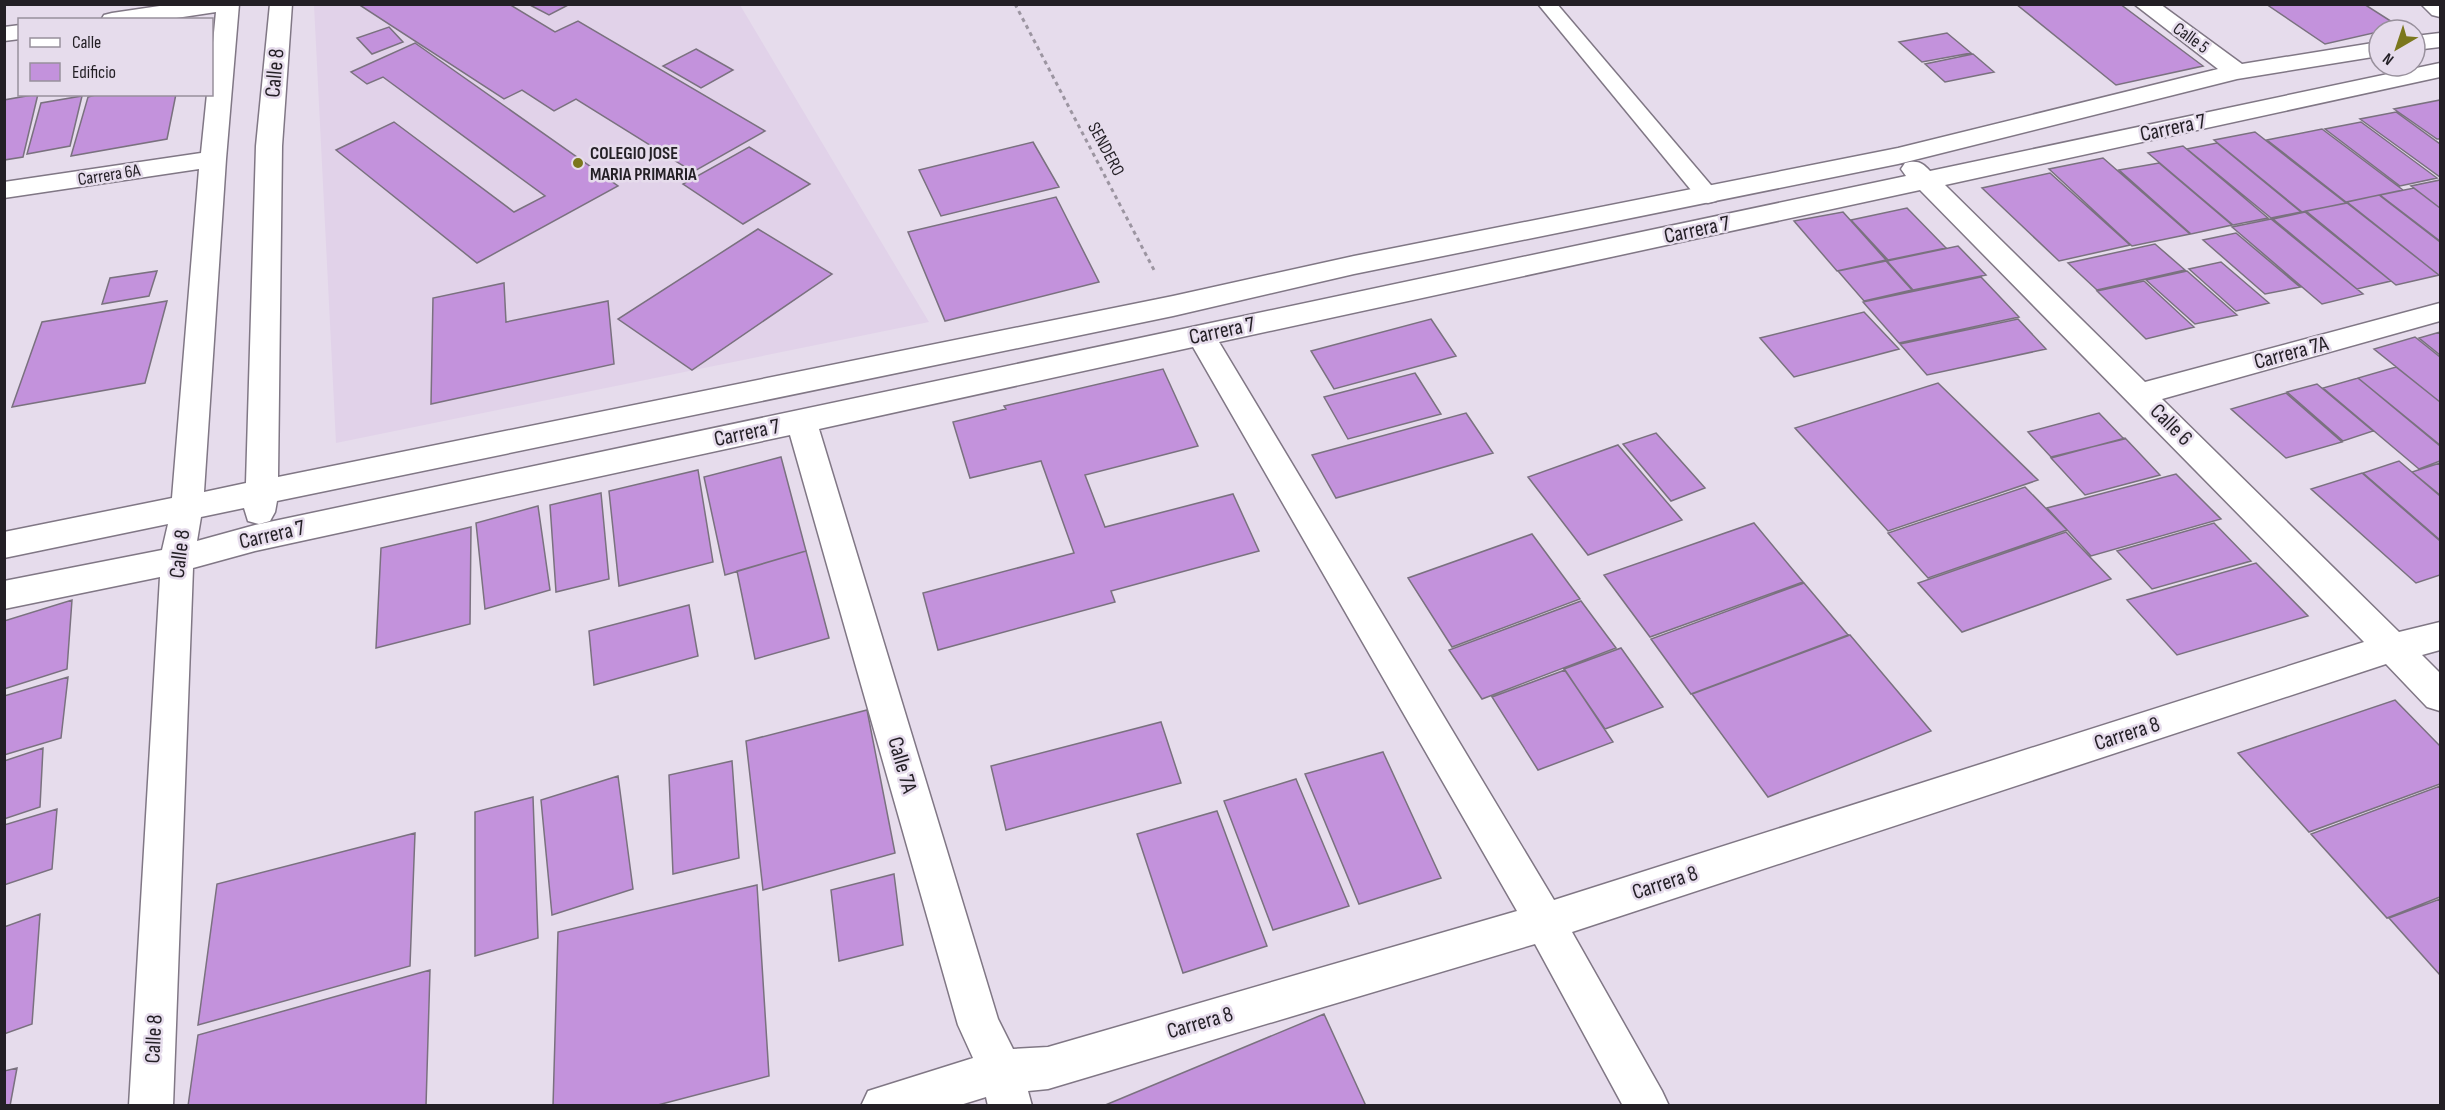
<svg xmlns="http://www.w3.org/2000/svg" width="2445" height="1110" viewBox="0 0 2445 1110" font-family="'Sofia Sans Condensed',sans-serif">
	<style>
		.built { fill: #e1d2e9 }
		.building { fill: #c392dc; stroke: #7a717f; stroke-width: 1.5 }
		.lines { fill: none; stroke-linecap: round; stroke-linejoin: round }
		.lane-casing { stroke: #807785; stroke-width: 3 }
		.street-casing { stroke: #807785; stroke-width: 3 }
		.path { stroke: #9c95a1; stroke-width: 3; stroke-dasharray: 4 4; stroke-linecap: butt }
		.lane { fill: #fff; fill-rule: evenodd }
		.street { fill: #fff; fill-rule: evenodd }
		.poi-dot { fill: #7b771d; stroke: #e6dcec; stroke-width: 2 }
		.labels { text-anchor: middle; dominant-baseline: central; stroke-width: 5; stroke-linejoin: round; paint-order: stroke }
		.far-street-label { font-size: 18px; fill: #231f25; stroke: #e6dcec }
		.far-poi-label { font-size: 18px; font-weight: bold; fill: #231f25; stroke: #e6dcec; text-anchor: start }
		.street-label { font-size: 22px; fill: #231f25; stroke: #e6dcec }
	</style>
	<rect width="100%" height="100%" fill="#e6dcec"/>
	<path class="built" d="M314 5H740L929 322 336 443Z"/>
	<path class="building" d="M358 4H509L555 32 578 21 765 131 693 172 576 99 554 111 522 90 504 99Z
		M528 4H570L549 15Z
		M2016 4H2120L2203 66 2116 85Z
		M2266 4H2364L2400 27 2325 44Z
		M389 27 403 42 372 54 357 38Z
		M1947 33 1971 53 1922 62 1899 42Z
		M415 43 618 186 477 263 336 150 394 122 514 212 545 196 383 77 367 84 351 72Z
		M696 49 733 70 701 88 663 66Z
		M1973 54 1994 72 1945 82 1925 64Z
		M38 94 23 157 4 160V100Z
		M99 94H176L167 139 71 156 88 97Z
		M82 96 70 146 27 154 41 103Z
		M2440 100V139H2437L2394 109Z
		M2396 112 2440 144V177L2360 119Z
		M2361 122 2437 178 2400 186 2325 129Z
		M2322 129 2403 190 2346 202 2267 140Z
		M2255 132 2346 203 2302 212 2214 140Z
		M1033 142 1059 187 941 216 919 170Z
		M2217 143 2301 212 2271 218 2187 149Z
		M2183 146 2268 218 2233 225 2148 153Z
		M749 147 810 184 743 224 683 184Z
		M2103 158 2190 234 2132 246 2049 169Z
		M2159 163 2232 225 2191 234 2119 170Z
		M2050 173 2130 245 2059 261 1982 188Z
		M2440 180V208L2411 186Z
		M2414 188 2440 208V241L2380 195Z
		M2379 195 2440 242V276L2347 202Z
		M1056 197 1099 282 945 321 908 232Z
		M2347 203 2439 275 2396 285 2306 211Z
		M1907 208 1946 248 1888 260 1851 220Z
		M1843 212 1886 260 1837 271 1794 221Z
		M2305 212 2391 281 2357 289 2273 219Z
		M2271 219 2363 294 2322 304 2232 227Z
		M758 229 832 274 692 370 618 319Z
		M2236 233 2300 287 2265 294 2203 240Z
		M2155 244 2185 270 2097 290 2068 263Z
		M1958 246 1986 275 1913 290 1887 261Z
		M1886 261 1912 290 1864 301 1838 271Z
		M2221 262 2269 303 2236 311 2189 269Z
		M157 271 149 296 102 304 110 278Z
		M2187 271 2237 315 2195 324 2146 280Z
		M1981 277 2019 317 1899 343 1863 302Z
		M2144 281 2194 327 2146 339 2097 291Z
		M504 283 506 322 608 301 614 364 431 404 433 298Z
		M167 301 145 383 12 407 42 322Z
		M1864 312 1899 349 1794 377 1760 338Z
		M1431 319 1456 356 1334 389 1311 351Z
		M2018 319 2046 349 1927 375 1900 344Z
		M2440 332V355L2419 338Z
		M2415 337 2440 357V402L2374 349Z
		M2396 367 2440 402V445L2358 378Z
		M1163 369 1198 446 1085 475 1105 527 1233 494 1259 551 1111 591 1115 602 938 650 923 593 1074 553 1041 461 970 478 953 422 1006 409 1004 406Z
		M1415 373 1441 414 1348 439 1324 397Z
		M2358 378 2440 446V461L2419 469 2323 388Z
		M1938 383 2038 480 1888 531 1795 428Z
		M2317 384 2373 431 2343 441 2287 392Z
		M2286 393 2342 442 2286 458 2231 409Z
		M1466 413 1493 453 1336 498 1312 455Z
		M2099 413 2124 439 2051 457 2028 432Z
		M1656 433 1705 488 1671 501 1623 444Z
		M2125 438 2160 475 2085 495 2051 458Z
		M1618 445 1682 520 1588 555 1528 477Z
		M781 457 806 551 725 575 704 477Z
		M2399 461 2440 496V540L2363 473Z
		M2440 463V495L2412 472Z
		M698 470 713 562 619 586 609 491Z
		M2362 473 2440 541V575L2416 583 2311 489Z
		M2176 474 2221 519 2091 556 2047 508Z
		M2025 487 2067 530 1928 578 1888 533Z
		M601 493 609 579 556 592 550 505Z
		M538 506 550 590 485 609 476 523Z
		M1754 523 1803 582 1650 637 1604 575Z
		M2214 523 2251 561 2152 589 2117 551Z
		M471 527 470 624 376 648 381 548Z
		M2066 532 2111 579 1962 632 1918 583Z
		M1532 534 1580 599 1452 647 1408 578Z
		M806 551 829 638 755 659 737 571Z
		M2256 563 2308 616 2177 655 2127 600Z
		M1804 583 1848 635 1691 694 1651 639Z
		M72 600 67 669 4 689V621Z
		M1581 601 1616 648 1482 699 1449 650Z
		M689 605 698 656 594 685 589 631Z
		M1850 635 1931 731 1768 797 1692 694Z
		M1621 648 1663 707 1605 729 1564 669Z
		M1565 670 1613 742 1538 770 1492 697Z
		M68 677 61 738 4 755V696Z
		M2395 700 2440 746V784L2309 832 2238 753Z
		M867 710 895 853 763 890 746 741Z
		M1161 722 1181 783 1006 830 991 766Z
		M43 748 40 807 4 819V761Z
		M1383 752 1441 878 1359 904 1305 774Z
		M732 761 739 858 673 874 669 775Z
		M618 776 633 889 552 915 541 800Z
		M1296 779 1349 906 1273 930 1224 801Z
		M2440 786V897L2387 918 2311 834Z
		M533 797 538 938 475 956V812Z
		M57 809 52 869 4 885V825Z
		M1217 811 1267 946 1183 973 1137 834Z
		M415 833 410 966 198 1025 217 884Z
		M894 874 903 945 839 961 831 890Z
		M757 885 769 1076 654 1106H553L558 932Z
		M2440 899V975L2389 918Z
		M40 914 32 1024 4 1034V927Z
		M430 970 426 1106H188L198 1035Z
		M1324 1014 1366 1106H1103Z
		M17 1068 10 1106H4V1071Z"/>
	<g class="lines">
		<defs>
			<path id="lane" d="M1538 4H1557L1716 191 1719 196 1716 201 1708 203 1700 201Z"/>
			<path id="street" d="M173 4H239L226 159 204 492 246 483 256 146 270 4H292L282 146 278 477 1173 296 1354 256 1898 148 2218 69 2134 4H2160L2242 64 2379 42V56L2237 79 1898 164 1354 274 1173 316 277 501 275 512 270 521 259 524 248 521 244 508 201 517 197 541 255 525 1906 176 1901 169 1905 163C1917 160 1922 162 1930 171L2440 63V77L1945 185 2145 382 2440 303V321L2162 399 2399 632 2440 622V650L2422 655 2440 673V711L2427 707 2386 664 1572 932 1662 1091 1669 1106H1623L1535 944 1048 1089 1028 1091 1032 1106H988L986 1097 957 1106H861L868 1091 973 1058 958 1025 790 435 255 551 193 568 173 1106H129L160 577 4 609V581L162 550 168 524 4 558V532L172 498 199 169 4 198V182L201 153 207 94H212V53L216 12 163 20H101L104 15 112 13ZM1920 190 2364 642 1554 900 1219 342ZM1193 347 1517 911 1048 1047 1013 1049 998 1019 819 429Z
				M2421 4H2440V17L2432 15Z
				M20 25V39L4 41V27Z
				M2440 33V47L2415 50V36Z"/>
		</defs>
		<use href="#lane" class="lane-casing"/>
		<use href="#street" class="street-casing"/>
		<path class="path" d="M1015 4 1154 270"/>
		<use href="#lane" class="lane"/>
		<use href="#street" class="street"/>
	</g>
	<circle class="poi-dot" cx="578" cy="163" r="6"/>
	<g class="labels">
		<g class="far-street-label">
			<text transform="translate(2191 38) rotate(36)">Calle 5</text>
			<text transform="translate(1106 149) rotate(62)">SENDERO</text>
			<text transform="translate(109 175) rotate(-9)">Carrera 6A</text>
		</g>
		<g class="far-poi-label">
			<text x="590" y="153">COLEGIO JOSE<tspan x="590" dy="21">MARIA PRIMARIA</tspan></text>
		</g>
		<g class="street-label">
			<text transform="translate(275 73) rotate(-85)">Calle 8</text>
			<text transform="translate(2173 128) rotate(-12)">Carrera 7</text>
			<text transform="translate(1697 230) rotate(-12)">Carrera 7</text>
			<text transform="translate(1222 331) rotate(-12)">Carrera 7</text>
			<text transform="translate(2291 353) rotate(-15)">Carrera 7A</text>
			<text transform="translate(2171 425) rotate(45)">Calle 6</text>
			<text transform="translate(747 433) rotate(-12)">Carrera 7</text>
			<text transform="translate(272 535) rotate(-13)">Carrera 7</text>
			<text transform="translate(180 554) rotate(-83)">Calle 8</text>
			<text transform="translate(2127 734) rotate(-18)">Carrera 8</text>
			<text transform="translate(902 765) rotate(74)">Calle 7A</text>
			<text transform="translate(1665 883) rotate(-18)">Carrera 8</text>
			<text transform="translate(1200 1023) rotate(-16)">Carrera 8</text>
			<text transform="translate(154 1039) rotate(-87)">Calle 8</text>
		</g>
	</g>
	<rect width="2445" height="1110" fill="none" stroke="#231f25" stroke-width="12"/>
	<rect x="18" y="18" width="195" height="78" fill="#e6dcec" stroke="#98909c" stroke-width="1.5"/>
	<rect x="30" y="38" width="30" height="9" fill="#ffffff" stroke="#98909c" stroke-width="1.5"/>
	<text x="72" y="48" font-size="18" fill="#231f25">Calle</text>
	<rect x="30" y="63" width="30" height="18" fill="#c392dc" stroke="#98909c" stroke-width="1.5"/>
	<text x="72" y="78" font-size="18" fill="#231f25">Edificio</text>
	<g transform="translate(2397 48) rotate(219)"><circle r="28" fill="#e6dcec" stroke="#98909c" stroke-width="1.5"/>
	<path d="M0-4.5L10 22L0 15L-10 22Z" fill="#7b771d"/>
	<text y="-9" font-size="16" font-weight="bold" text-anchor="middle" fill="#231f25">N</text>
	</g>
</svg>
